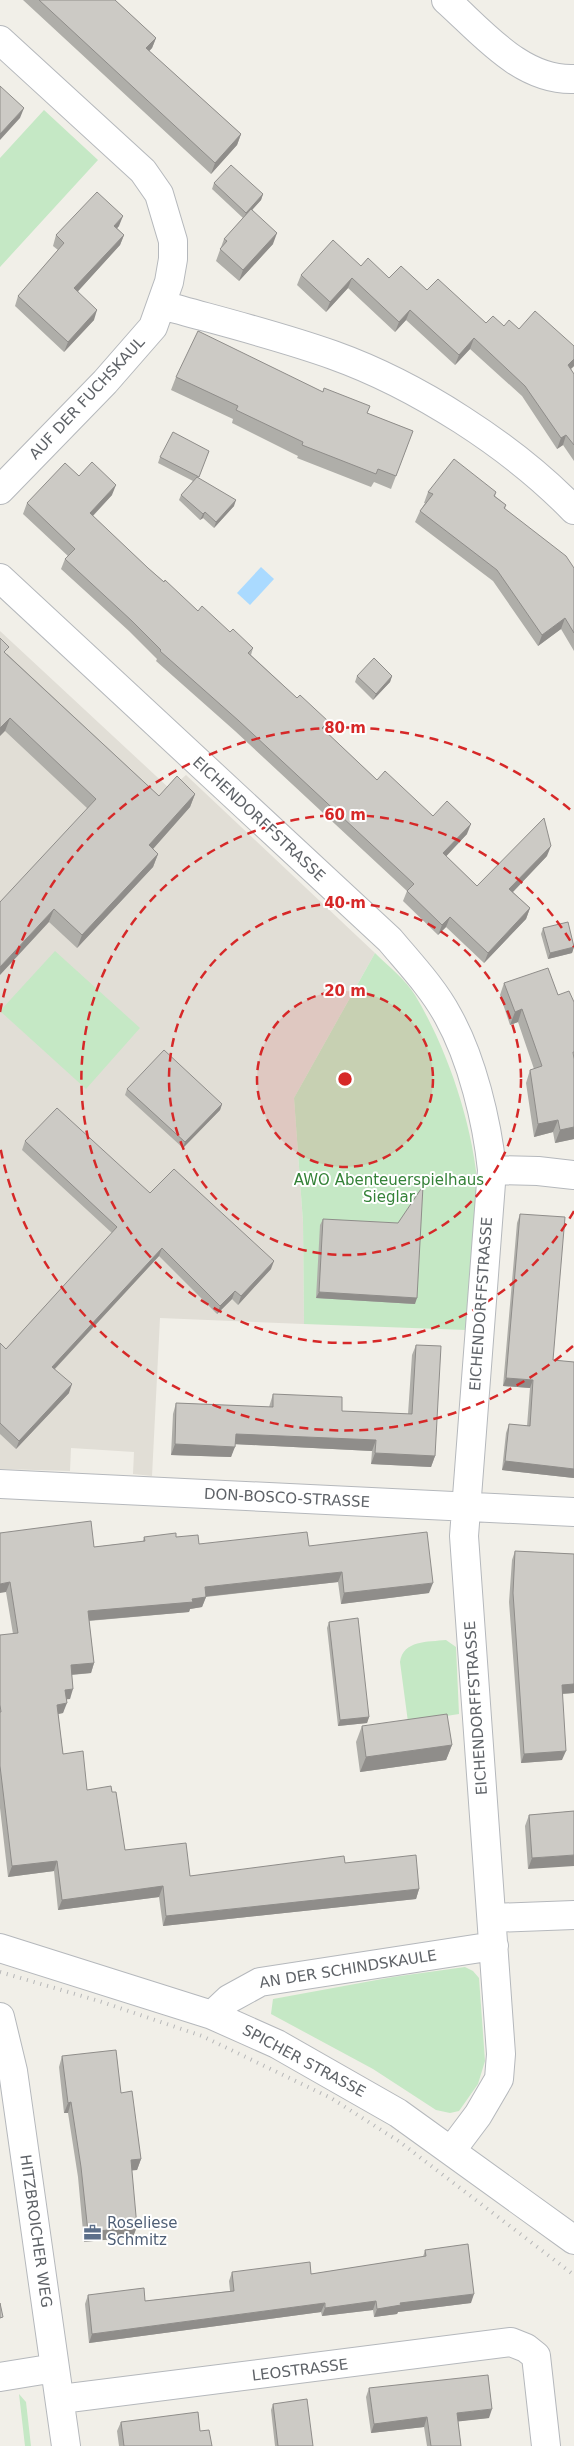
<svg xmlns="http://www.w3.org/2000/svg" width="574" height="2446" viewBox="0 0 574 2446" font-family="'DejaVu Sans',sans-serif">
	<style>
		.education { fill: #e1ded6 }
		.green { fill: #c5e8c5 }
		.water { fill: #aadaff }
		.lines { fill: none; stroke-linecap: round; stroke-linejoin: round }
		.minor-casing { stroke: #b5b8bc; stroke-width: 30 }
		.minor { stroke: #fff; stroke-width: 28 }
		.rail { stroke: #b6b7b8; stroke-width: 4; stroke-dasharray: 1 6; stroke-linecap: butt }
		.wall { fill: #afaea9 }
		.shaded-wall { fill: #8f8d8a }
		.building { fill: #cccac5; stroke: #8f8d8a }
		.ring { fill: none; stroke: #d62828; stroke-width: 2.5; stroke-dasharray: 9 6 }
		.labels { text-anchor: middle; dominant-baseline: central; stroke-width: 4; stroke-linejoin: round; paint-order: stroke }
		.street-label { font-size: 15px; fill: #5f6368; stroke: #fff }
		.park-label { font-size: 15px; fill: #348238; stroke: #fff }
		.service-label { font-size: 15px; fill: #4e5e75; stroke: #fff; text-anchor: start }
		.centre { fill: #d62828; stroke: #fff; stroke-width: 2.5 }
		.ring-label { font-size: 15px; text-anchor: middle; font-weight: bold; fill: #d62828; stroke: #fff; stroke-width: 4; stroke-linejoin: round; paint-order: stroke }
	</style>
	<rect width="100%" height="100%" fill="#f1efe8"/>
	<path class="education" d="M0 631 170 789 186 775 375 953 294 1098 303 1222 304 1324 160 1318 152 1476 133 1474 134 1452 71 1448 70 1471 0 1469Z"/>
	<path class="green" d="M44 110 98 160 0 267V158Z
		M55 951 140 1028 86 1089 0 1011Z
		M375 953C388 966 406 980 415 995 448 1050 473 1125 478 1189L466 1330 304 1324 303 1222 294 1098Z
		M446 1640 456 1647 459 1714 408 1722 400 1662C403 1640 428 1642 446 1640Z
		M465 1967 473 1971 479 1978 485 2061 478 2084 459 2111 450 2113 436 2110 373 2069 271 2014 273 1999 393 1977Z
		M19 2394 26 2402 31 2446H25Z"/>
	<path class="water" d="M261 567 274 579 250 605 237 593Z"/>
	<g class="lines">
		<defs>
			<path id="minor" d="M446 0C482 32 521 81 574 79
				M0 40 143 171 159 194 173 241V259L169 282 153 327 105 382 0 490
				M162 305C219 321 277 335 333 355 417 385 512 446 574 510
				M0 578 390 940C410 964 433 988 448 1016 472 1059 487 1121 492 1170L464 1536 501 2054 499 2079 478 2115 451 2151
				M492 1170 538 1171 574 1175
				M0 1484 574 1512
				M492 1918 574 1915
				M0 1948 212 2015 277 2044 398 2113 574 2240
				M212 2015 229 1999 260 1982 494 1946
				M0 2017 13 2071 66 2446
				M0 2377 55 2368
				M61 2399 511 2342 526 2348 536 2356 546 2446"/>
		</defs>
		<use href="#minor" class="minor-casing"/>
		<use href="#minor" class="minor"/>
		<path class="rail" d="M0 1972 99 2001 202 2036 331 2098 400 2142 574 2275"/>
	</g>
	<path class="wall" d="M23 0H115L156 38 152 48 149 51 241 134 237 145 211 174Z
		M214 183 263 194 261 200 252 210 273 244 239 281 216 261 224 239 243 218 212 189Z
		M119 226 117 228 124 235 120 245 78 291 94 320 64 352 15 306 18 296 58 250 53 246 56 235Z
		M361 266 389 278 427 290 486 323 519 329 574 366 571 369 574 374V461L563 445 557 449 522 396 470 349 455 365 406 320 395 332 348 288 326 312 297 285 301 275Z
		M176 377 323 392 367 413 413 431 391 489 374 482 371 487 297 458 298 456 232 423 233 419 171 390Z
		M209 451 198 478 234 506 214 528 203 518 200 520 179 500 181 495 193 481 158 463 160 457Z
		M79 476 112 495 93 516 148 568 198 611 230 632 253 648 251 655 297 698 329 722 325 731 377 780 433 816 467 834 446 856 477 886 547 856 513 892 530 908 526 919 484 963 446 927 438 935 403 901 407 891 235 731 156 661 157 659 129 631 61 569 65 559 68 556 23 514 27 503Z
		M428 492H496L495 496 506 505 505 509 574 568V651L561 629 538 646 493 581 415 522 420 511 425 503H424Z
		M7 654 159 796 195 794 190 807 153 849 158 854 153 867 77 948 49 922 87 808 5 731Z
		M357 676H392L390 682 373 700 355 682Z
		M543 928 574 946 572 953 548 959 541 934Z
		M504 983 558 995 574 1002V1139L555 1143 553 1132 534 1137 526 1083 530 1070 534 1069 518 1022 510 1025 500 995Z
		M127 1089 222 1104 220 1110 183 1148 125 1095Z
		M25 1141 150 1193 271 1269 238 1305 232 1299 217 1314 159 1256 55 1369 69 1393 16 1449 0 1434V1343L6 1349 112 1233 22 1150Z
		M520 1214 553 1360 574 1362V1478L502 1470 506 1433 509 1424 527 1426 530 1388 503 1386 517 1223Z
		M323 1219 415 1304 316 1298 320 1225Z
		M416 1345 435 1456 431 1467 371 1464 372 1451 235 1444 231 1457 171 1455 173 1414 176 1403 269 1407 273 1394 342 1411 408 1414 412 1355Z
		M0 1533 94 1547 143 1541 144 1537H176L199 1544 309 1546 429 1593 341 1604 338 1582 206 1597 202 1607 190 1609 189 1612 89 1621 94 1663 91 1673 72 1675 70 1699H66L63 1713 58 1714 63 1754 87 1790 125 1850 190 1876 345 1863 419 1889 416 1899 163 1926 159 1897 58 1910 54 1871 8 1877 0 1808V1635L13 1634 6 1592Z
		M515 1551 574 1554V1693L562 1694V1760L521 1763 509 1602 512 1560Z
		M329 1622 369 1717 367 1723 338 1726 327 1628Z
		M362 1726 452 1745 446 1760 360 1772 356 1742Z
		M574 1811 528 1869 525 1826 529 1815Z
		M62 2056 121 2093 141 2159 137 2170H132L133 2237 84 2242 78 2177 68 2113H64L59 2067Z
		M425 2250 471 2303 398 2312 397 2314 374 2317 373 2310 322 2316 321 2312 89 2343 85 2304 88 2295 145 2301 230 2291 229 2281 232 2272 311 2274 423 2257Z
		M369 2388 489 2418 458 2421 461 2446H427L424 2427 371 2433 366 2397Z
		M273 2404 313 2446H275L271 2410Z
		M121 2422 200 2431 212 2446H119L117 2431Z"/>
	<path class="shaded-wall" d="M156 38 152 48 142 59 146 48Z
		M24 108 20 118 0 140V134Z
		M241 134 237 145 211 174 215 163Z
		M263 194 261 200 244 219 246 213Z
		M123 216 119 226 110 236 114 226Z
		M277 233 273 244 239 281 243 270Z
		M124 235 120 245 71 299 74 288Z
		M352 278 348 288 326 312 330 302Z
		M97 310 94 320 64 352 68 342Z
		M410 310 406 320 395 332 399 322Z
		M474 338 470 349 455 365 459 355Z
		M574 359V366L564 375 568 365Z
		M566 435 563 445 557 449 561 438Z
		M116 485 112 495 86 523 90 513Z
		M236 500 234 506 214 528 216 522Z
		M205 512 203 518 200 520 203 514Z
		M565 618 561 629 538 646 542 635Z
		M392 676 390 682 373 700 376 694Z
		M10 718 5 731 0 736V728Z
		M329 722 325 732 322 728Z
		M195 794 190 807 144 859 149 845Z
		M471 824 467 834 439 864 443 853Z
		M551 846 547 856 506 899 509 889Z
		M158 854 153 867 77 948 82 935Z
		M530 908 526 919 484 963 488 953Z
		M54 909 49 922 0 975V967Z
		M450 917 446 927 438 935 442 925Z
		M574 947 572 953 548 959 550 953Z
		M522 1009 518 1022 510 1025 515 1012Z
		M222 1104 220 1110 183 1148 185 1142Z
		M558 1120 553 1132 534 1137 538 1124Z
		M574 1127V1139L555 1143 560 1130Z
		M162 1248 159 1256 49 1375 52 1367Z
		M274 1261 271 1269 238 1305 241 1296Z
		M235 1291 232 1299 217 1314 220 1306Z
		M319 1292 417 1298 415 1304 316 1298Z
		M506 1378 533 1380 530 1388 503 1386Z
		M72 1384 69 1393 16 1449 19 1441Z
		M236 1434 376 1440 372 1451 232 1444Z
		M175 1444 235 1447 231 1457 171 1455Z
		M375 1453 435 1456 431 1467 371 1464Z
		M505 1461 574 1469V1478L502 1470Z
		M342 1572 338 1582 201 1597 205 1587Z
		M10 1582 6 1592 0 1593V1584Z
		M433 1583 429 1593 341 1604 344 1593Z
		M206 1597 202 1607 190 1609 189 1612 84 1621 88 1611Z
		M94 1663 91 1673 67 1675 71 1665Z
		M574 1684V1693L558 1694 562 1685Z
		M73 1689 70 1699 61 1700 65 1690Z
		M67 1703 63 1713 53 1715 57 1705Z
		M369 1717 367 1723 338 1726 340 1720Z
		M452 1745 446 1760 360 1772 366 1757Z
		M566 1751 562 1760 521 1763 524 1754Z
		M574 1855V1866L528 1869 532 1858Z
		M57 1861 54 1871 8 1877 12 1866Z
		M163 1886 159 1897 58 1910 62 1900Z
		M419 1889 416 1899 163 1926 166 1916Z
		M71 2102 68 2113H64L68 2103Z
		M141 2159 137 2170 127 2171 131 2160Z
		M137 2227 133 2237 84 2242 88 2232Z
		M474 2294 471 2303 398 2312 397 2314 374 2317 377 2309 400 2303Z
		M376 2301 373 2310 322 2316 325 2308Z
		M325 2303 321 2312 89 2343 92 2334Z
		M492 2409 489 2418 454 2422 457 2413Z
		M427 2417 424 2427 371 2433 374 2424Z"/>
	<path class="building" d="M39 0H115L156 38 146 48 241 134 215 163Z
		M0 86 24 108 0 134Z
		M231 165 263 194 246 213 214 183Z
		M97 192 123 216 114 226 124 235 74 288 97 310 68 342 18 296 64 243 56 235Z
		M251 209 277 233 243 270 220 249 227 241 224 239Z
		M333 240 361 266 368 258 389 278 401 266 427 290 438 279 486 323 493 316 504 326 509 320 519 329 535 311 574 346V359L568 365 574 374V445L566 435 561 438 525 386 474 338 459 355 410 310 399 322 352 278 330 302 301 275Z
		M198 331 323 392 324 388 370 406 367 413 413 431 396 476 378 469 376 474 302 445 303 442 236 410 238 406 176 377Z
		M173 432 209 451 199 477 160 457Z
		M454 459 496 492 494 496 506 505 504 508 566 556 574 568V633L565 618 542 635 497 570 420 511 433 494 428 492Z
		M92 462 116 485 90 513 148 568 164 582 165 580 198 611 202 606 230 632 233 629 253 648 248 653 297 698 300 695 329 722 322 728 377 780 385 771 433 816 447 801 471 824 443 853 477 886 544 818 551 846 509 889 530 908 488 953 450 917 442 925 407 891 414 884 239 721 160 651 161 650 132 621 65 559 75 549 27 503 65 463 79 476Z
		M197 477 236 500 216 522 205 512 203 514 181 495Z
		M0 638 9 647 4 652 159 796 177 776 195 794 149 845 158 854 82 935 54 909 0 967V902L96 799 10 718 0 728Z
		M374 658 392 676 376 694 357 676Z
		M568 922 574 947 550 953 543 928Z
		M548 968 558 995 569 991 574 1002V1052H573L574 1059V1127L560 1130 558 1120 538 1124 530 1070 542 1066 522 1009 515 1012 504 983Z
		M164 1050 222 1104 185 1142 127 1089Z
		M57 1108 150 1193 174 1169 274 1261 241 1296 235 1291 220 1306 162 1248 52 1367 72 1384 19 1441 0 1423V1343L6 1349 117 1227 25 1141Z
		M423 1186 417 1298 319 1292 323 1219 398 1223Z
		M520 1214 565 1217 553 1360 574 1362V1469L505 1461 509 1424 530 1426 533 1380 506 1378Z
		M416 1345 441 1346 435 1456 375 1453 376 1440 236 1434 235 1447 175 1444 176 1403 273 1407V1394L342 1397V1411L412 1414Z
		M91 1521 94 1547 145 1541 144 1537 176 1533V1537L198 1535 199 1544 307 1532 309 1546 427 1532 433 1583 344 1593 342 1572 205 1587 206 1597 192 1599 193 1602 88 1611 94 1663 71 1665 73 1689 65 1690 67 1703 57 1705 63 1754 83 1751 87 1790 111 1786 112 1792H116L125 1850 186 1843 190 1876 344 1856 345 1863 416 1855 419 1889 166 1916 163 1886 62 1900 57 1861 12 1866 0 1766V1712H1L0 1705V1635L18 1633 10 1582 0 1584V1533Z
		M515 1551 574 1554V1684L562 1685 566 1751 524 1754 513 1593Z
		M358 1618 369 1717 340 1720 329 1622Z
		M447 1714 452 1745 366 1757 362 1726Z
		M574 1811V1855L532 1858 529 1815Z
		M116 2050 121 2093 132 2091 141 2159 131 2160 137 2227 88 2232 81 2167 71 2102 68 2103 62 2056Z
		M468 2244 474 2294 400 2303 401 2305 377 2309 376 2301 325 2308V2303L92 2334 88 2295 144 2288 145 2301 234 2291 232 2272 310 2262 311 2274 426 2256 425 2250Z
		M0 2303 3 2317 0 2318Z
		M488 2375 492 2409 457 2413 461 2446H431L427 2417 374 2424 369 2388Z
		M307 2399 313 2446H278L273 2404Z
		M198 2412 200 2431 209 2430 212 2446H124L121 2422Z"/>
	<circle cx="345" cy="1079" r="88" fill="#d62828" fill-opacity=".12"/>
	<g class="ring">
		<circle cx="345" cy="1079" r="88"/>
		<circle cx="345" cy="1079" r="176"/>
		<path d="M574 1211A264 264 0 1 1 574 947"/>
		<path d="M573 1346A351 351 0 0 1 0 1146M0 1012A351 351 0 0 1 573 812"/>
	</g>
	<defs>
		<symbol id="office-bare" viewBox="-9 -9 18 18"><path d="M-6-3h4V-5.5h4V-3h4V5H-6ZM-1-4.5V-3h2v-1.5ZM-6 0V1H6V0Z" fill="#5c6f8a" stroke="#fff" stroke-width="2.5" paint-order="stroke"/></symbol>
	</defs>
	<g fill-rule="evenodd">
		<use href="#office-bare" x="80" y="2220" width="25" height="25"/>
	</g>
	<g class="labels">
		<g class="street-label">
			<text transform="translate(87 398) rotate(-47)">AUF DER FUCHSKAUL</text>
			<text transform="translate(259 819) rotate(43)">EICHENDORFFSTRASSE</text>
			<text transform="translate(481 1304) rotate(-86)">EICHENDORFFSTRASSE</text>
			<text transform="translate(287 1498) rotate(3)">DON-BOSCO-STRASSE</text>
			<text transform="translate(476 1708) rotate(-94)">EICHENDORFFSTRASSE</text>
			<text transform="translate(348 1969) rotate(-9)">AN DER SCHINDSKAULE</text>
			<text transform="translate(304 2061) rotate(28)">SPICHER STRASSE</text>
			<text transform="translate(36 2231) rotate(82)">HITZBROICHER WEG</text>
			<text transform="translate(300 2370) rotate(-7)">LEOSTRASSE</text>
		</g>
		<g class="park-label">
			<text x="389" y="1180">AWO Abenteuerspielhaus<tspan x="389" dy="17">Sieglar</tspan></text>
		</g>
		<g class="service-label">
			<text x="107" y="2223">Roseliese<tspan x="107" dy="17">Schmitz</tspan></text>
		</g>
	</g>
	<circle cx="345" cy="1079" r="8" class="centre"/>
	<g class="ring-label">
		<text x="345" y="733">80 m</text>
		<text x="345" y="820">60 m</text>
		<text x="345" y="908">40 m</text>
		<text x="345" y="996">20 m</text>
	</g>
</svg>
